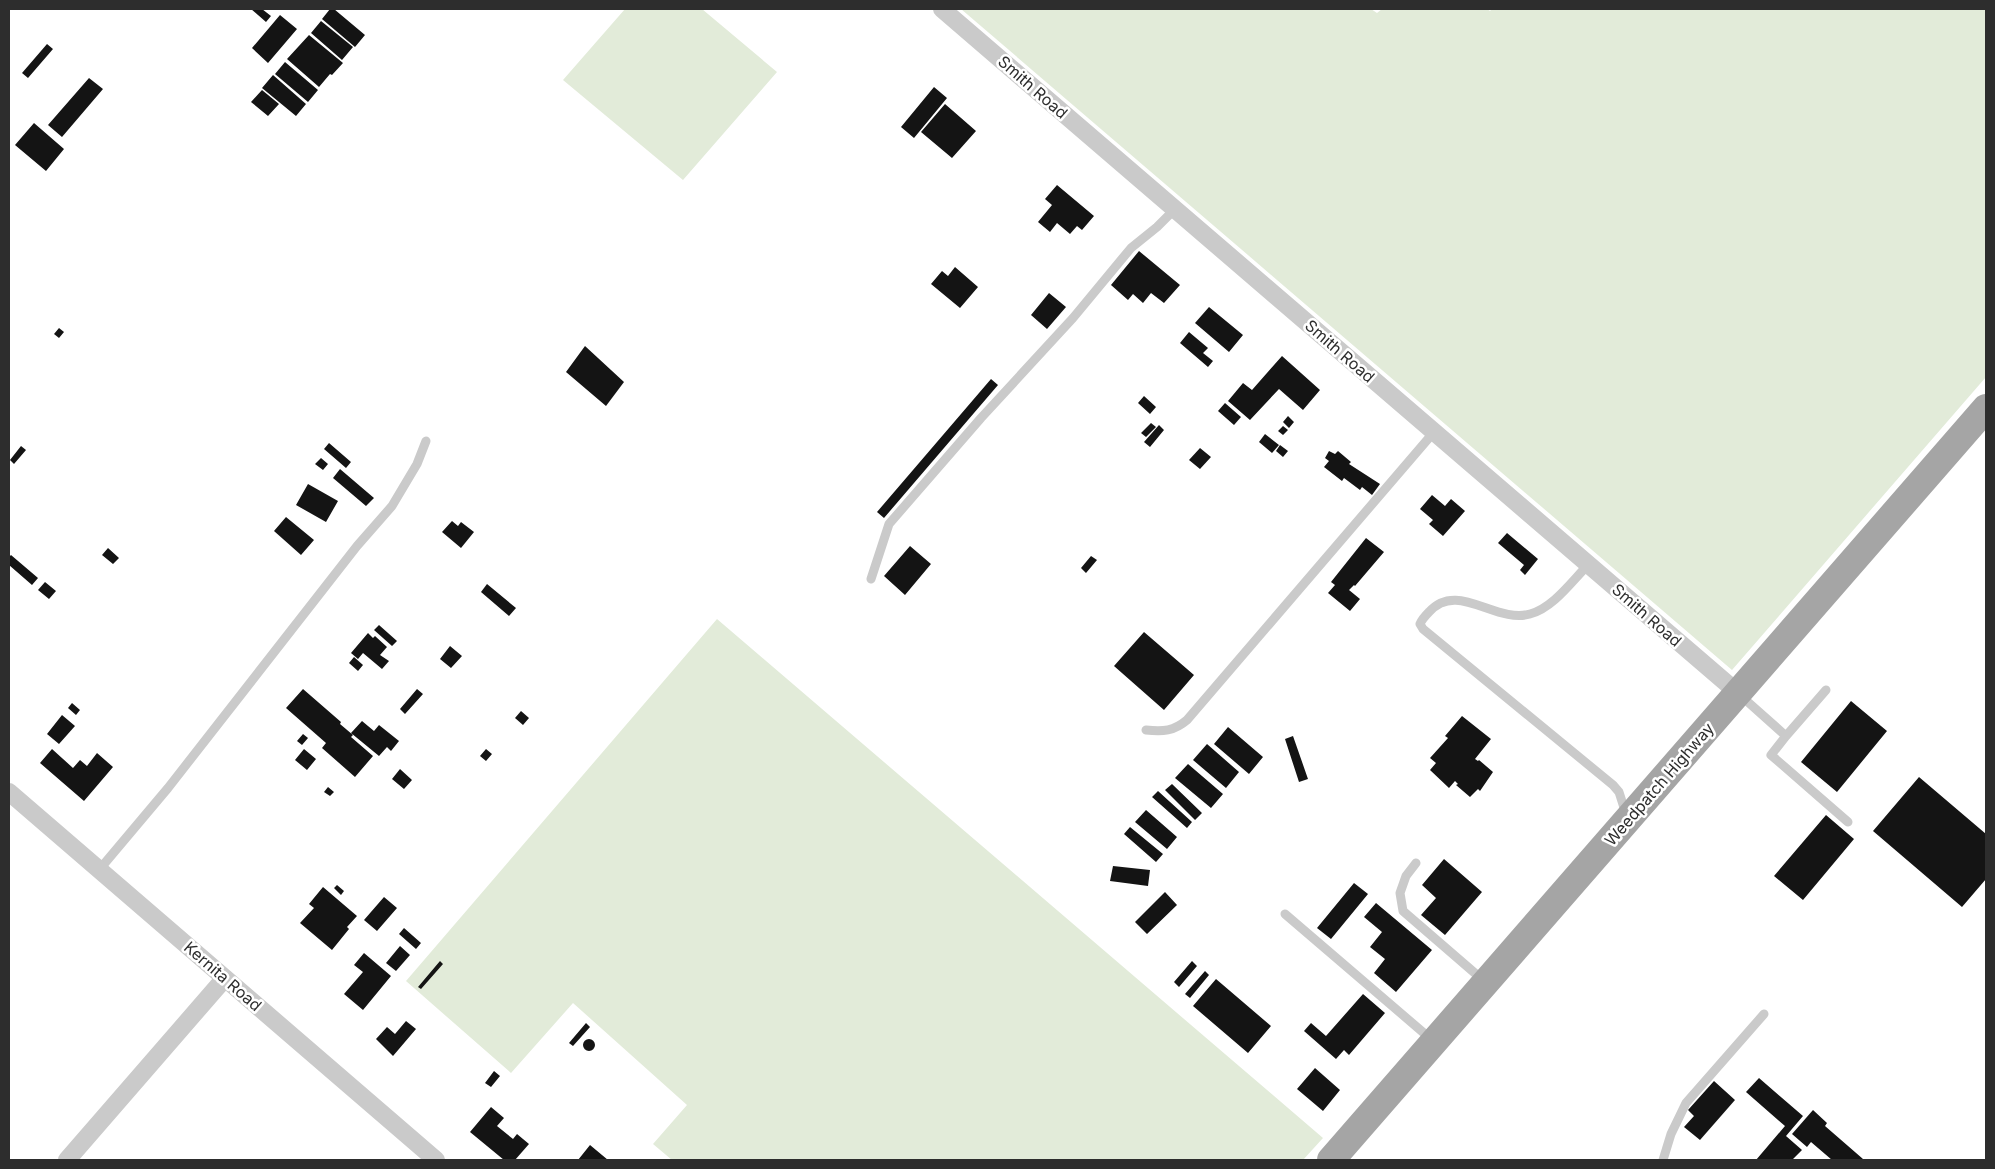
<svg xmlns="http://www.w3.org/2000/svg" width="1995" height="1169" viewBox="0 0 1995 1169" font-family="Inter,sans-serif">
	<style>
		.green { fill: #e2ebd9 }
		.building { fill: #141414 }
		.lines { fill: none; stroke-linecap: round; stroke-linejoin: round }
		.lane { stroke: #cacaca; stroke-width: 9 }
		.street { stroke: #cacaca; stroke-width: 18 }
		.primary { stroke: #a5a5a5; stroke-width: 28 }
		.labels { text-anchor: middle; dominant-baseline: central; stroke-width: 5; stroke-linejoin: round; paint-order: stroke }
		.street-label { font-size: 16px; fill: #2d2d2d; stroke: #fff }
	</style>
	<rect width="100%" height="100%" fill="#fff"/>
	<path class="green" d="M625 9H702L777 72 683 180 563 80Z
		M961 9H1371L1377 13 1382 9H1487L1490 11 1492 9H1986V377L1732 670Z
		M717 619 1323 1138 1303 1160H672L653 1144 687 1105 573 1003 511 1073 406 981Z"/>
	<path class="building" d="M251 9H262L271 16 266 22Z
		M330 9H334L365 35 355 47 322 19Z
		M280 15 297 29 268 63 252 48Z
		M321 21 353 47 342 60 311 33Z
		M309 35 343 63 332 75 330 74 319 87 287 59Z
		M47 44 53 49 28 78 22 73Z
		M285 62 318 90 308 102 275 74Z
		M273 75 306 104 296 116 262 88Z
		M89 78 103 89 62 137 48 125Z
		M934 87 947 98 914 138 901 127Z
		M262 90 279 104 268 116 251 102Z
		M945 104 976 131 952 158 921 132Z
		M34 123 64 149 46 171 15 145Z
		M1057 185 1094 216 1082 230 1077 226 1070 234 1057 223 1050 232 1038 222 1052 205 1045 199Z
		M1139 251 1180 285 1164 303 1151 293 1143 303 1133 294 1128 300 1111 285Z
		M955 267 978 287 960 308 931 284 942 271 948 276Z
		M1049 293 1066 307 1047 329 1031 315Z
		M1209 307 1243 335 1229 352 1195 323Z
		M59 328 64 332 59 338 54 334Z
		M1189 332 1208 348 1203 353 1213 361 1208 367 1180 343Z
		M585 346 624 382 606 406 566 372Z
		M1282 356 1320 390 1303 410 1279 389 1250 420 1228 401 1243 383 1252 390Z
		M991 379 998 385 884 518 877 512Z
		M1144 396 1156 407 1150 414 1138 403Z
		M1225 403 1241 417 1234 425 1218 411Z
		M1288 416 1294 422 1289 428 1283 422Z
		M1151 423 1156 427 1146 437 1141 433Z
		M1159 425 1164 430 1150 447 1144 442Z
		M1283 426 1288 430 1283 435 1278 431Z
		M1265 434 1279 445 1272 453 1259 442Z
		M329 443 351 462 346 468 324 449Z
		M1280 445 1288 451 1283 457 1276 451Z
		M21 446 26 450 14 464 10 460Z
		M1200 448 1211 457 1200 469 1189 460Z
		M1329 451 1335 454 1338 451 1351 462 1349 464 1380 484 1372 495 1362 487 1360 490 1344 478 1342 481 1324 467 1329 461 1325 458Z
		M321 458 328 464 323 470 315 464Z
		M340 469 374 498 366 506 333 478Z
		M308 484 338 501 326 522 296 505Z
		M1432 495 1445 506 1451 499 1465 511 1443 536 1429 524 1433 520 1420 509Z
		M286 517 314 540 301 555 274 531Z
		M452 521 458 526 461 522 474 532 461 548 442 532Z
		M1507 533 1538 559 1525 575 1520 570 1524 565 1498 543Z
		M1366 538 1384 552 1355 586 1354 585 1349 590 1360 599 1350 611 1328 593 1335 585 1331 582Z
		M910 546 931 564 905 595 884 576Z
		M108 548 119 558 113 564 102 555Z
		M11 555 38 578 32 585 9 565V557Z
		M1091 556 1097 560 1086 573 1081 568Z
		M45 582 56 591 49 599 38 590Z
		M487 584 516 608 509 616 481 592Z
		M379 625 397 641 392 646 374 630Z
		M1144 632 1194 675 1164 710 1114 666Z
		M368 633 373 638 375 636 387 647 380 655 389 661 382 669 363 653 358 659 351 653Z
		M450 646 462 656 451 668 440 659Z
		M354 657 363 665 358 671 349 663Z
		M303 689 341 722 340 724 353 735 351 737 373 756 355 777 322 748 326 743 286 708Z
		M417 689 423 694 405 714 400 709Z
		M1851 701 1887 731 1837 792 1801 762Z
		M72 703 80 710 76 715 68 708Z
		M521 711 529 718 523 725 515 718Z
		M62 715 75 726 59 744 47 734Z
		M1462 716 1491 739 1475 759 1478 761 1479 760 1493 772 1480 791 1478 789 1470 797 1456 785 1458 784 1455 781 1449 788 1430 770 1436 763 1430 758 1448 738 1445 736Z
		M362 721 374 731 379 725 399 741 391 751 387 747 379 756 351 733Z
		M1228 727 1263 757 1249 774 1214 744Z
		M303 734 308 738 302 745 297 741Z
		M1293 736 1308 779 1299 782 1285 739Z
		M1207 744 1239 772 1226 788 1193 760Z
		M52 749 73 768 80 760 87 766 97 753 113 767 84 801 40 763Z
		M304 749 316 759 307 770 295 760Z
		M486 749 492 754 486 761 480 756Z
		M1188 764 1223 794 1211 808 1175 778Z
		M400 769 412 780 404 789 392 779Z
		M1919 777 1986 834V879L1962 907 1873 831Z
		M1172 784 1202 813 1195 820 1165 790Z
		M328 787 334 792 330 796 324 792Z
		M1158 791 1192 822 1187 828 1152 797Z
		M1146 810 1177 837 1167 849 1135 822Z
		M1826 815 1854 839 1803 900 1774 876Z
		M1130 827 1163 854 1156 862 1124 834Z
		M1444 859 1482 892 1445 935 1421 915 1436 898 1422 885Z
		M1113 866 1150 870 1148 886 1110 881Z
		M1354 883 1368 894 1331 939 1317 928Z
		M337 885 344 891 341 895 334 888Z
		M323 887 357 916 347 927 349 929 332 950 300 923 314 908 309 904Z
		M1165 892 1177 905 1147 934 1135 922Z
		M384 897 397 908 377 931 364 920Z
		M1376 903 1432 950 1396 992 1374 973 1385 959 1370 947 1382 932 1364 917Z
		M404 928 421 943 416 949 399 934Z
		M400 946 410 955 396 971 386 963Z
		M364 953 391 976 363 1010 344 994 363 972 354 965Z
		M440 961 443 964 421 989 418 987Z
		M1192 961 1197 966 1179 987 1174 982Z
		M1205 971 1209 975 1190 998 1185 994Z
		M1216 979 1271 1026 1248 1053 1193 1006Z
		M1363 994 1385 1013 1349 1055 1344 1050 1336 1059 1304 1031 1311 1023 1326 1036Z
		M406 1021 416 1029 393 1056 376 1039 387 1027 395 1034Z
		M586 1023 590 1027 573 1046 569 1043Z
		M583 1045a6 6 0 1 1 12 0a6 6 0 1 1-12 0Z
		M1315 1068 1340 1090 1323 1111 1297 1089Z
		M494 1071 500 1076 491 1087 485 1083Z
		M1759 1078 1803 1116 1786 1136 1802 1150 1792 1160H1756L1785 1126 1746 1092Z
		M1714 1081 1735 1100 1700 1140 1684 1127 1694 1116 1688 1110Z
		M491 1107 504 1118 497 1126 513 1139 517 1134 529 1144 515 1160H504L470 1132Z
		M1813 1110 1827 1123 1825 1126 1863 1159 1862 1160H1832L1811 1142 1807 1147 1792 1134Z
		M590 1145 608 1160H578Z"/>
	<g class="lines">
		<path class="lane" d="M1588 565C1572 581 1553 608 1530 614 1496 624 1457 580 1429 612 1425 616 1422 619 1420 624L1423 629 1613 785 1619 792 1626 814
			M871 579 889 524 981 418 1073 318 1131 248 1157 227 1175 209
			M1740 695 1786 736 1771 755 1848 822
			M1146 730C1163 732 1174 731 1187 720L1434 432
			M1786 736 1826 690
			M1416 863 1406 876 1400 893 1403 911 1484 981
			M99 870 168 788 357 546 392 506 417 464 426 441
			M1285 914 1432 1040
			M1663 1160 1671 1134 1686 1103 1764 1014"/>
		<path class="street" d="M942 9 1738 693
			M9 792 436 1160
			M67 1160 225 978"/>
		<path class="primary" d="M1331 1160 1986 408"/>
	</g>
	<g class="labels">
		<g class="street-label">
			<text transform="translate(1033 87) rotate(41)">Smith Road</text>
			<text transform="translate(1340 351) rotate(41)">Smith Road</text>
			<text transform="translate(1647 615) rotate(41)">Smith Road</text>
			<text transform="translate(1659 784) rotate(-49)">Weedpatch Highway</text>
			<text transform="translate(223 976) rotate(41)">Kernita Road</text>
		</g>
	</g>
	<rect width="1995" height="1169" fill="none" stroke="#2d2d2d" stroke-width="20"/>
</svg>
